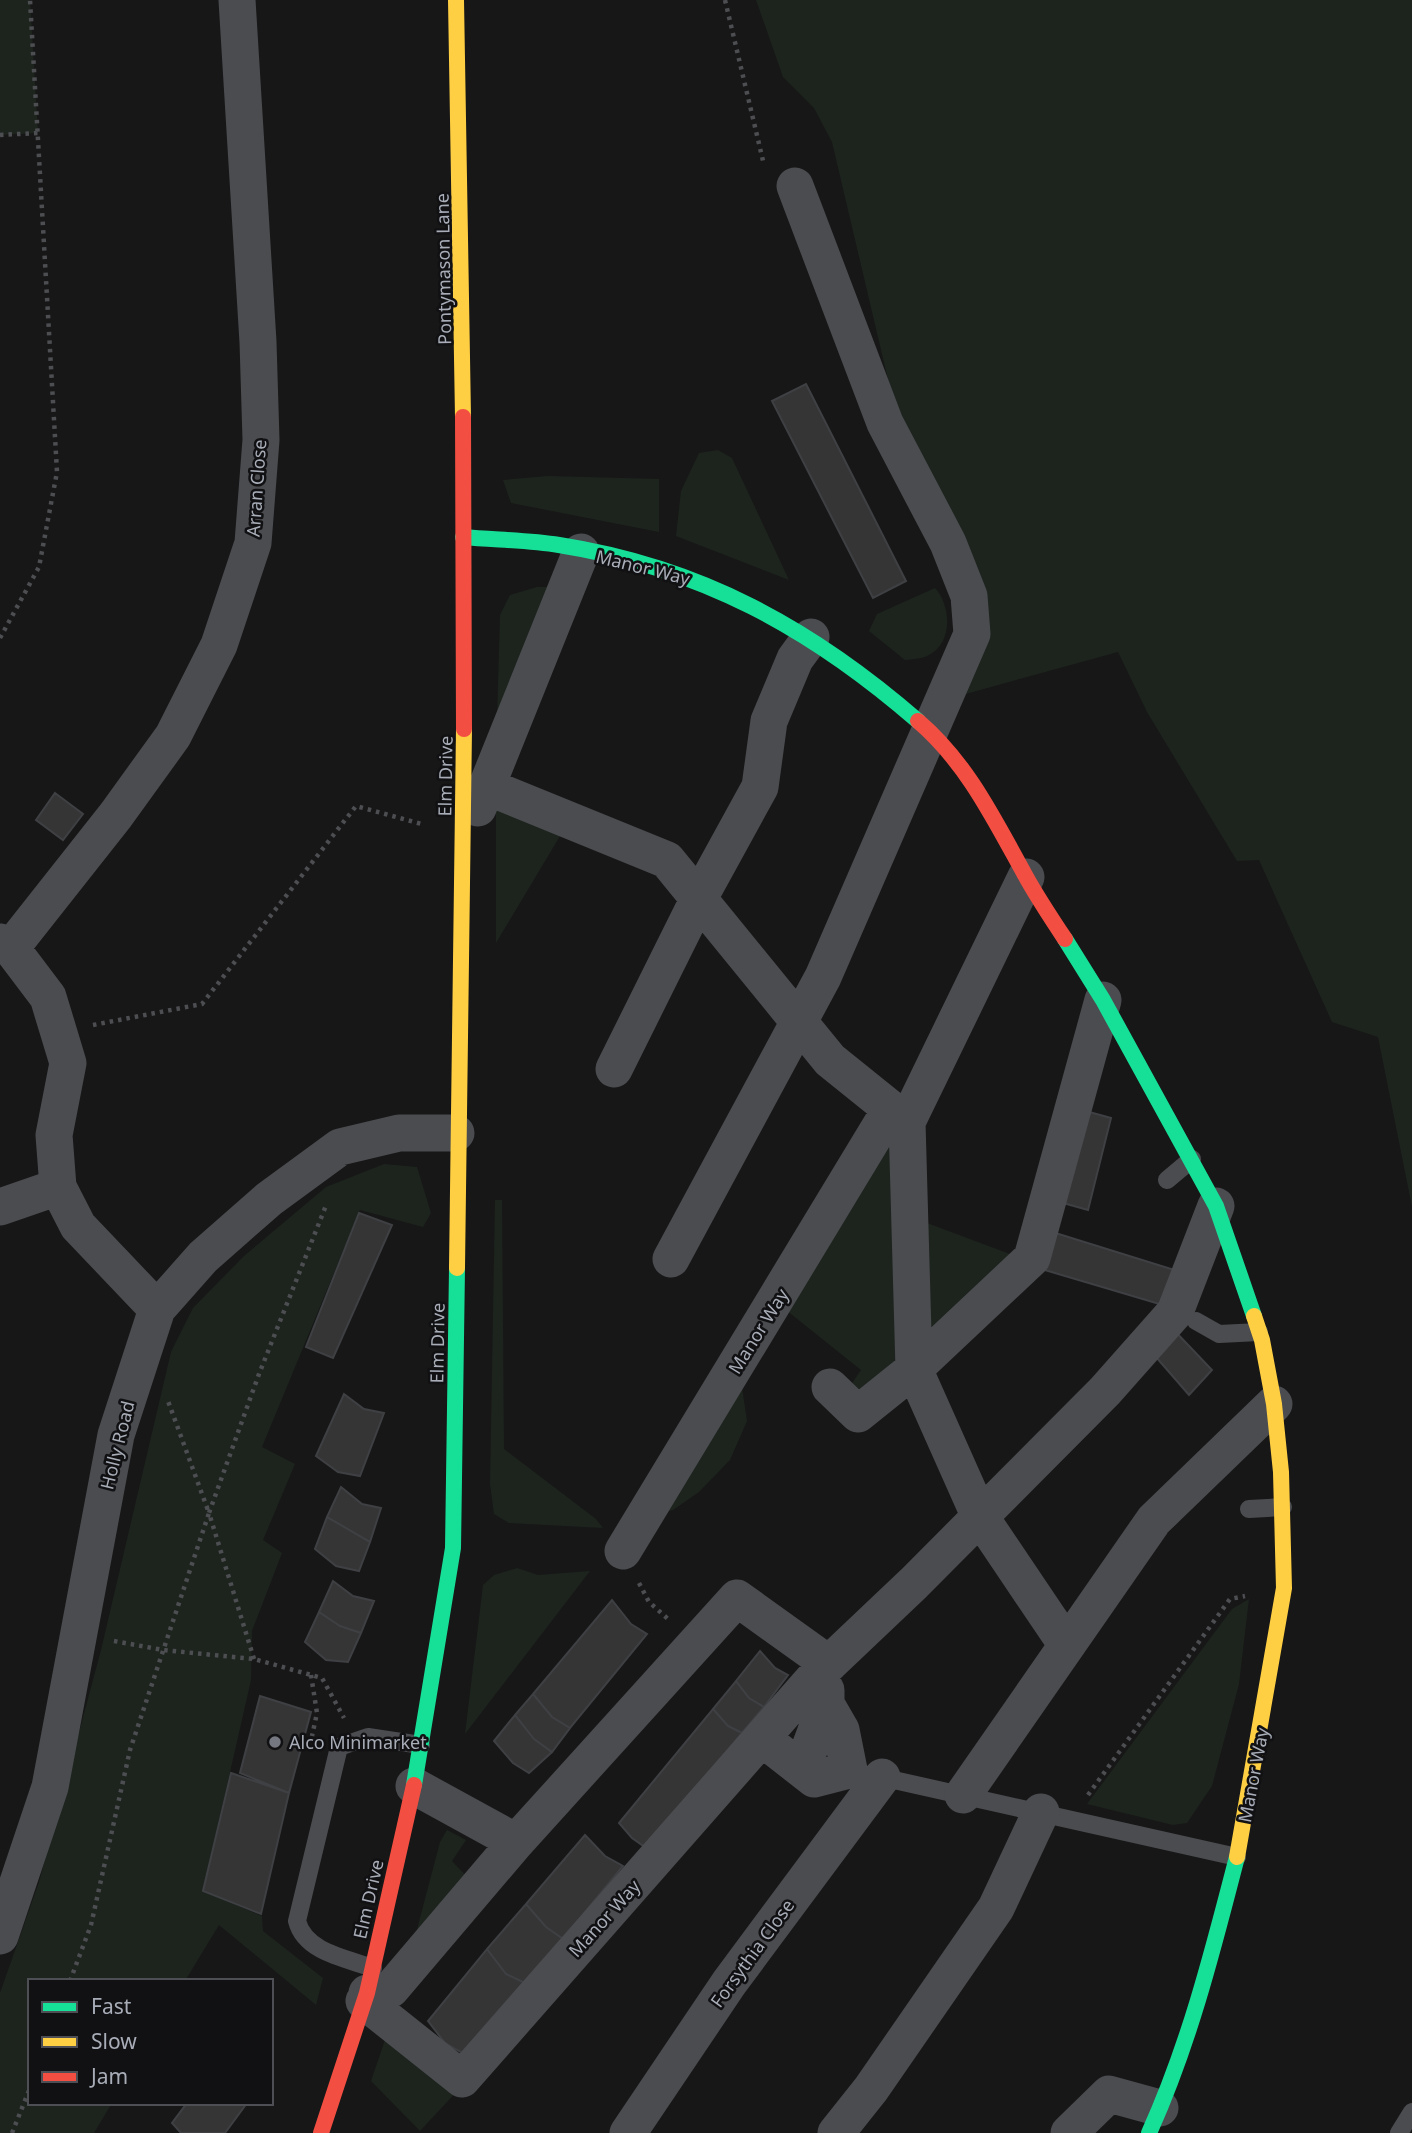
<svg xmlns="http://www.w3.org/2000/svg" width="1412" height="2133" viewBox="0 0 1412 2133" font-family="'Noto Sans',sans-serif">
	<style>
		.green { fill: #1d241e }
		.building { fill: #353536; stroke: #3f4043; stroke-width: 2 }
		.lines { fill: none; stroke-linecap: round; stroke-linejoin: round }
		.path { stroke: #4d4e52; stroke-width: 4.5; stroke-dasharray: 3.5 5; stroke-linecap: butt }
		.lane { stroke: #4b4c50; stroke-width: 18 }
		.street { stroke: #4b4c50; stroke-width: 37 }
		.fast { stroke: #16e098; stroke-width: 16 }
		.slow { stroke: #ffcf43; stroke-width: 16 }
		.jam { stroke: #f24e42; stroke-width: 16 }
		.poi-dot { fill: #757880; stroke: #111113; stroke-width: 2.5 }
		.labels { text-anchor: middle; dominant-baseline: central; stroke-width: 5; stroke-linejoin: round; paint-order: stroke }
		.street-label { font-size: 18px; fill: #a8adb8; stroke: #111113 }
		.poi-label { font-size: 18px; fill: #a8adb8; stroke: #111113; text-anchor: start }
	</style>
	<rect width="100%" height="100%" fill="#171717"/>
	<path class="green" d="M0 0H30L38 133 0 135Z
		M756 0H1412V1207L1378 1037 1332 1022 1259 860 1237 861 1147 712 1118 652 962 695 985 650 987 599 898 422 832 142 814 108 783 77Z
		M718 450 732 458 789 580 676 536 681 491 699 453Z
		M548 476 659 479V532L511 503 503 480Z
		M537 587H552L496 757 500 615 510 595Z
		M935 588C951 605 954 644 927 656 921 659 912 659 905 660L869 631 877 614Z
		M496 796 563 831 496 943Z
		M890 1110 911 1217 1029 1261 914 1369 842 1398 861 1370 776 1302Z
		M384 1164 417 1167 431 1213 423 1227 360 1210 262 1447 295 1464 263 1540 282 1553 252 1631 251 1680 203 1891 262 1916 263 1931 323 1978 316 2005 219 1925 185 1981H30V2103H112L94 2133H0V1993L39 1882 101 1650 171 1352 193 1308 244 1256 326 1187Z
		M495 1200H502L504 1449 596 1519 603 1528 509 1523 494 1514 490 1484Z
		M741 1381 747 1421 730 1460 699 1492 673 1510 643 1518Z
		M517 1568 538 1575 590 1571 465 1734 483 1585 494 1575Z
		M1249 1599 1239 1684 1212 1786 1187 1823 1173 1825 1087 1804 1232 1609Z
		M447 1830 466 1840 452 1861 472 1882 410 1956 440 1842Z
		M390 2025 460 2088 420 2131 371 2081Z"/>
	<path class="building" d="M806 384 906 581 873 598 772 401Z
		M55 793 83 814 63 840 36 820Z
		M1082 1110 1111 1118 1088 1210 1056 1201Z
		M359 1213 392 1225 333 1358 306 1347Z
		M1049 1231 1184 1273 1173 1308 1038 1268Z
		M1170 1326 1212 1370 1189 1395 1149 1349Z
		M344 1394 364 1409 384 1413 360 1476 338 1472 316 1456Z
		M341 1487 362 1504 381 1508 370 1542 327 1517Z
		M327 1517 370 1542 359 1571 336 1566 315 1549Z
		M333 1581 353 1596 374 1601 361 1633 340 1626 319 1612Z
		M612 1600 631 1624 647 1634 570 1728 552 1717 533 1694Z
		M319 1612 340 1626 361 1633 348 1662 326 1660 305 1642Z
		M760 1651 775 1668 788 1675 764 1707 749 1698 736 1681Z
		M736 1681 749 1698 764 1707 742 1733 728 1726 713 1709Z
		M533 1694 552 1717 570 1728 552 1752 534 1739 515 1715Z
		M260 1696 311 1712 289 1793 240 1773Z
		M713 1709 728 1726 742 1733 646 1848 632 1838 619 1823Z
		M515 1715 534 1739 552 1752 529 1773 513 1763 494 1741Z
		M231 1773 289 1793 261 1914 203 1891Z
		M585 1835 605 1856 623 1866 563 1939 546 1927 526 1904Z
		M526 1904 546 1927 563 1939 527 1984 506 1974 487 1949Z
		M487 1949 506 1974 527 1984 466 2055 445 2043 428 2021Z
		M187 2103H247L225 2133H181L172 2123Z"/>
	<g class="lines">
		<path class="path" d="M725 0 764 165
			M0 135 38 133
			M0 638 39 567 57 472 30 0
			M93 1025 202 1004 356 806 425 825
			M639 1583 649 1602 668 1619
			M114 1641 163 1650 254 1659 322 1678 344 1718
			M254 1659 209 1513 259 1374 327 1203
			M311 1675 317 1713 312 1736
			M1088 1795 1230 1599 1245 1596
			M70 1981 91 1925 130 1750 209 1513 168 1401
			M12 2133 30 2088"/>
		<path class="lane" d="M1167 1180 1192 1159
			M1196 1321 1219 1334 1259 1332
			M1249 1509 1283 1507
			M876 1776 1237 1857
			M373 1968C345 1958 305 1952 297 1921L339 1747 368 1737 421 1745
			M1399 2133 1412 2112"/>
		<path class="street" d="M488 787 667 860 830 1060 907 1122 914 1369 979 1515 1066 1644
			M478 808 581 552
			M0 942 11 948 48 997 68 1063 54 1135 58 1187 78 1226 157 1309
			M11 948 116 815 173 736 219 645 253 543 261 440 258 342 237 0
			M614 1069 698 900 760 787 769 721 795 659 811 637
			M907 1122 1026 877
			M0 1207 58 1187
			M671 1259 823 977 972 634 969 596 948 543 885 423 795 186
			M830 1387 858 1414 914 1369 1032 1258 1103 1000
			M623 1551 890 1110
			M763 1739 814 1779 849 1770 841 1730 826 1704V1690L817 1675
			M802 1769 826 1704
			M414 1786 516 1842
			M963 1795 1154 1520 1274 1404
			M0 1936 50 1787 116 1435 157 1309 203 1257 269 1199 340 1147 399 1133H456
			M367 1993 391 1989 516 1842 737 1598 829 1664
			M364 2001 462 2079 817 1675 914 1583 1105 1391 1175 1312 1216 1206
			M628 2133 729 1983 882 1777
			M836 2133 871 2089 996 1908 1041 1812
			M1069 2133 1109 2094 1160 2108"/>
		<path class="fast" d="M463 537C495 540 528 540 559 545 700 567 811 628 918 721
			M1065 939 1103 1000 1216 1206 1254 1316
			M414 1785 453 1548 457 1268
			M1149 2133C1189 2045 1213 1950 1237 1857"/>
		<path class="slow" d="M456 0 463 417
			M457 1268 464 729
			M1237 1857 1284 1588 1281 1472 1274 1404 1262 1340 1254 1316"/>
		<path class="jam" d="M463 417 464 729
			M918 721C967 763 994 819 1025 875 1037 897 1051 918 1065 939
			M321 2133 367 1993 414 1785"/>
	</g>
	<circle class="poi-dot" cx="275" cy="1742" r="7"/>
	<g class="labels">
		<g class="street-label">
			<text transform="translate(443 269) rotate(-91)">Pontymason Lane</text>
			<text transform="translate(256 488) rotate(-86)">Arran Close</text>
			<text transform="translate(643 567) rotate(14)">Manor Way</text>
			<text transform="translate(445 776) rotate(-89)">Elm Drive</text>
			<text transform="translate(758 1331) rotate(-58)">Manor Way</text>
			<text transform="translate(437 1343) rotate(-89)">Elm Drive</text>
			<text transform="translate(117 1445) rotate(-76)">Holly Road</text>
			<text transform="translate(1253 1775) rotate(-79)">Manor Way</text>
			<text transform="translate(368 1899) rotate(-77)">Elm Drive</text>
			<text transform="translate(604 1918) rotate(-48)">Manor Way</text>
			<text transform="translate(752 1953) rotate(-54)">Forsythia Close</text>
		</g>
		<g class="poi-label">
			<text x="289" y="1742">Alco Minimarket</text>
		</g>
	</g>
	<rect x="28" y="1979" width="245" height="126" fill="#111113" stroke="#4d4f55" stroke-width="2"/>
	<rect x="42" y="2002" width="35" height="10" fill="#16e098" stroke="#4d4f55" stroke-width="2"/>
	<text x="91" y="2014" font-size="21" fill="#a8adb8">Fast</text>
	<rect x="42" y="2037" width="35" height="10" fill="#ffcf43" stroke="#4d4f55" stroke-width="2"/>
	<text x="91" y="2049" font-size="21" fill="#a8adb8">Slow</text>
	<rect x="42" y="2072" width="35" height="10" fill="#f24e42" stroke="#4d4f55" stroke-width="2"/>
	<text x="91" y="2084" font-size="21" fill="#a8adb8">Jam</text>
</svg>
